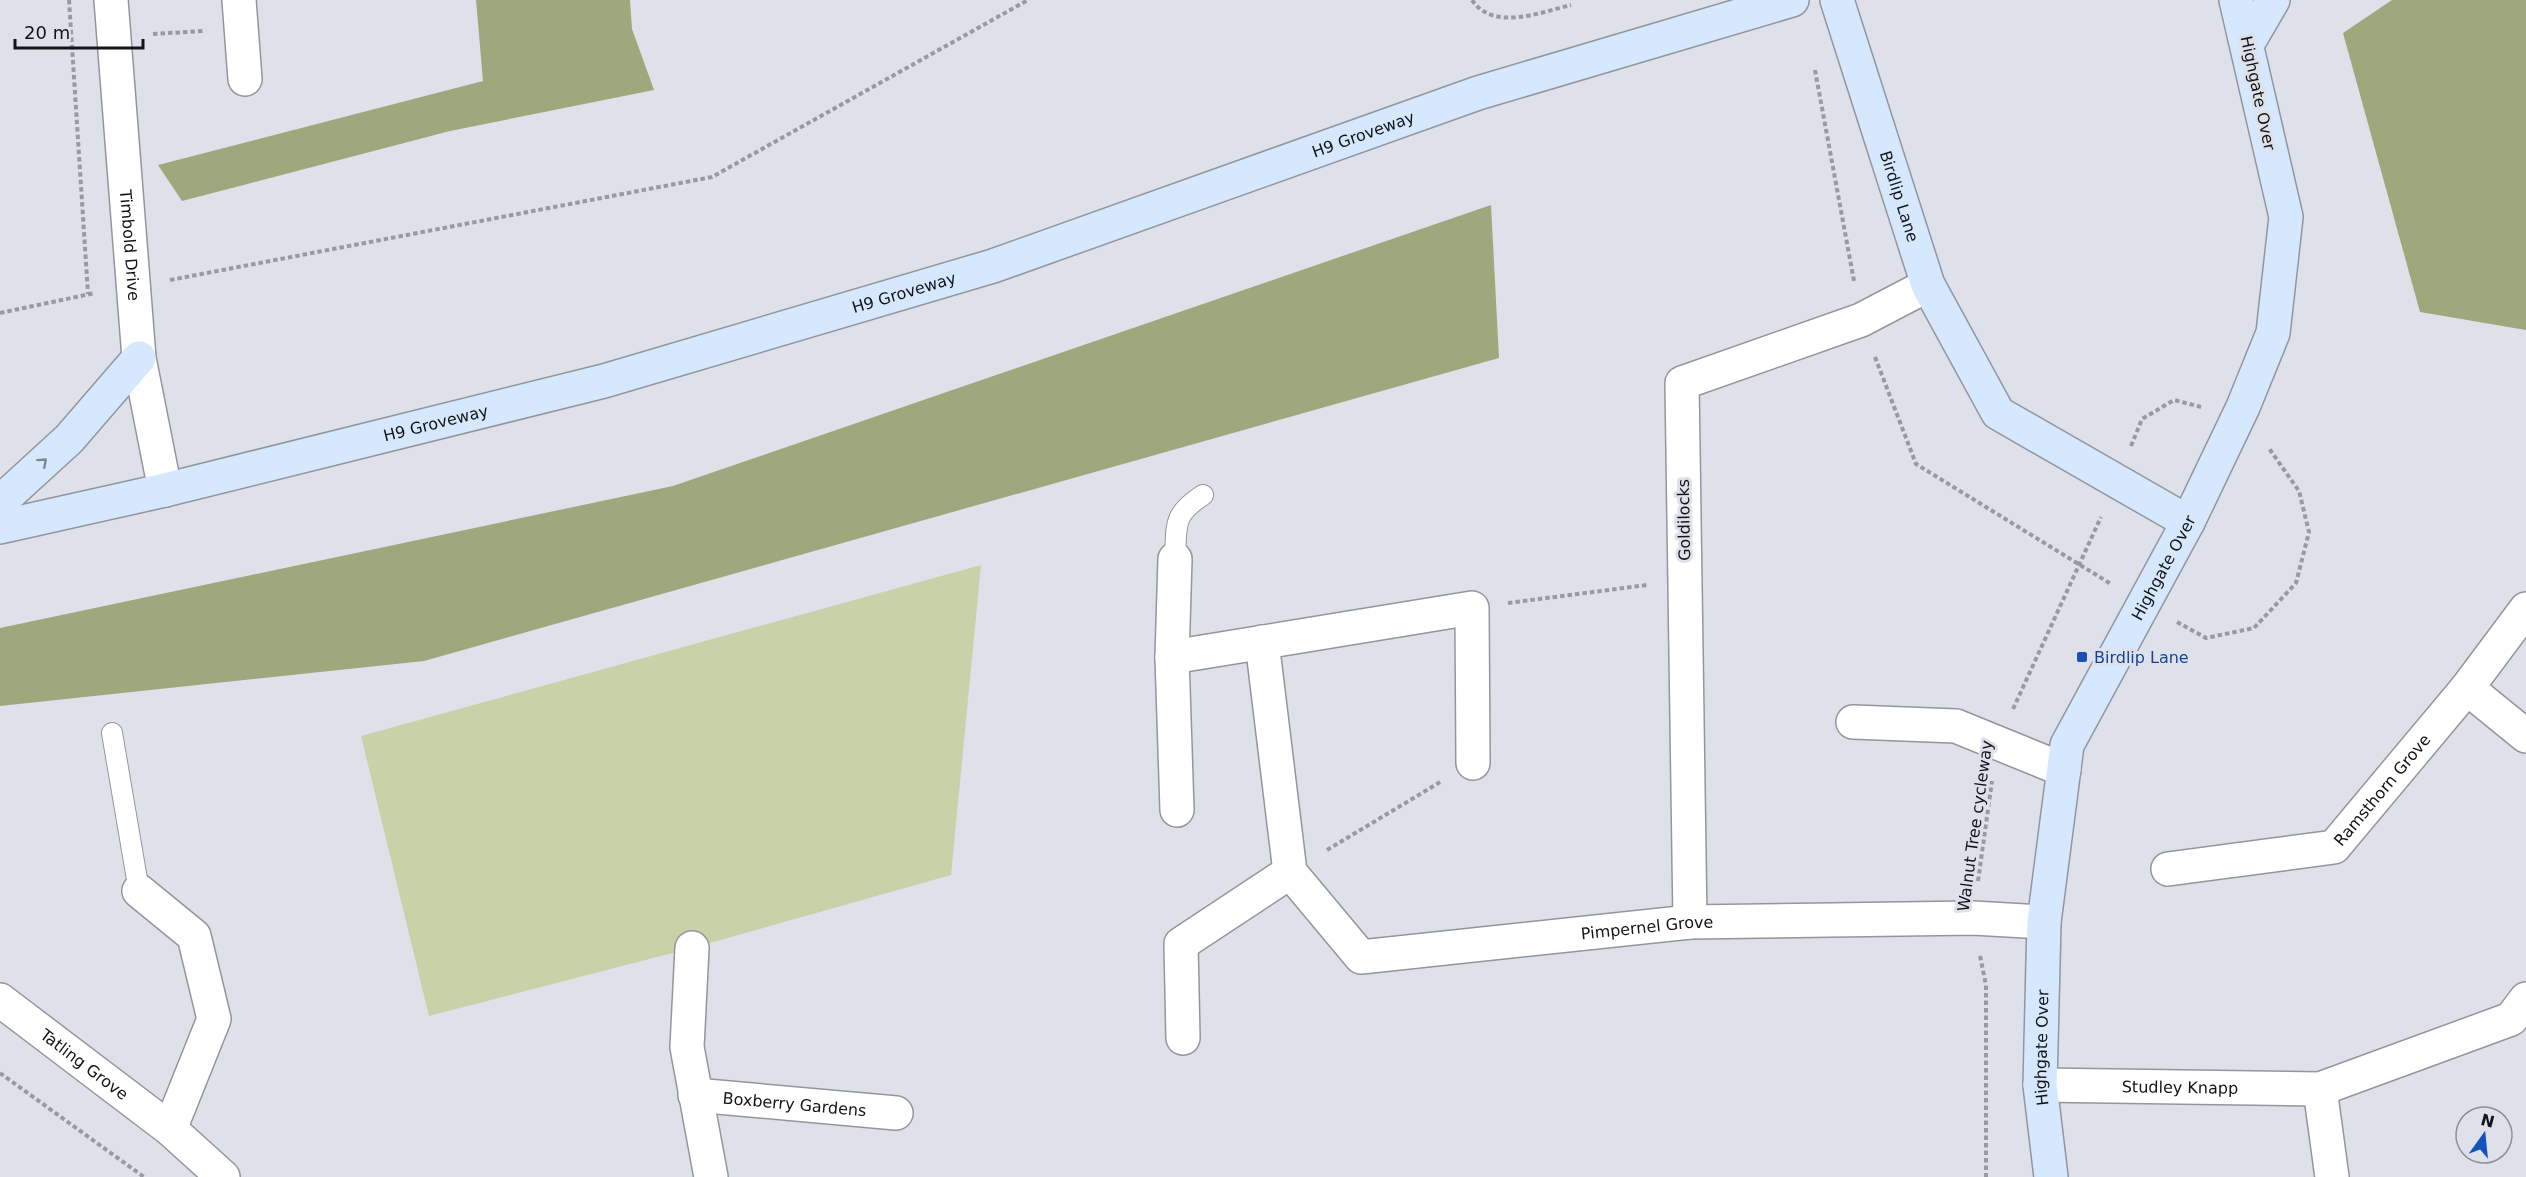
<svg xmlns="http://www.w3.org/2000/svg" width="2526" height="1177" viewBox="0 0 2526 1177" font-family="'DejaVu Sans',sans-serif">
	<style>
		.green { fill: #c7d2a8 }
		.forest { fill: #9da87d }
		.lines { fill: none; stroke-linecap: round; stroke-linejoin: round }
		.lane-casing { stroke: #93969d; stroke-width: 22 }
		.street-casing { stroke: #93969d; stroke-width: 36 }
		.secondary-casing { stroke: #93969d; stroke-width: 36 }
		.path { stroke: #989aa0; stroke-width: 4; stroke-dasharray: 4.5 3; stroke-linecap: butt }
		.lane { stroke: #fff; stroke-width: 20 }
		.street { stroke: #fff; stroke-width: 33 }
		.secondary { stroke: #d6e8fd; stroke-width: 33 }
		.oneway { stroke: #7e8996 }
		.transit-dot { fill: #1a4fb4; stroke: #dee1e9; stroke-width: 2 }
		.labels { text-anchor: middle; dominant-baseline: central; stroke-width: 6; stroke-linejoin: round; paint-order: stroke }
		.street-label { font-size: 16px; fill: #131417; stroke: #dee1e9 }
		.transit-label { font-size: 16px; fill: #164399; stroke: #dee1e9; text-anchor: start }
	</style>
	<rect width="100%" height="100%" fill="#dee1e9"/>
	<path class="green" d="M981 565 951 875 692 948 429 1016 361 736Z"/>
	<path class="forest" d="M476 0H630L632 29 654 90 450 131 182 201 158 165 483 81Z
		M2392 0H2526V330L2420 312 2343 33Z
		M1491 205 1499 358 424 661 0 706V628L673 486Z"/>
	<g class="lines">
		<defs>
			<path id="lane" d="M1175 559C1177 525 1172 515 1203 495
				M112 733 139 891"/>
			<g id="street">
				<path id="s1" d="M111 0 139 358 165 490"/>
				<path d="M239 0 245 79"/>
				<path d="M1175 559 1172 657 1177 810"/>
				<path id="s2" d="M1262 642 1290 872 1361 957 1690 922 1973 918 2044 922"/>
				<path d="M1172 657 1472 608 1473 763"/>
				<path d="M2467 688 2526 736"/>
				<path d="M1853 722 1956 726 2064 770"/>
				<path id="s3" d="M2168 869 2334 847 2467 688 2526 609"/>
				<path d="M139 891 194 936 214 1019 170 1129"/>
				<path d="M1690 922 1682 383 1861 320 1928 285"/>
				<path d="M692 948 687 1047 711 1177"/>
				<path id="s4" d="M0 1000 170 1129 223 1177"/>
				<path d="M1183 1038 1181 944 1290 872"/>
				<path id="s5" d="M2040 1085 2320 1089 2511 1019 2526 999"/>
				<path d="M2320 1089 2332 1177"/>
				<path id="s6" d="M695 1095 896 1113"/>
			</g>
			<g id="secondary">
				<path id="s7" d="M1837 0 1928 285 1998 413 2188 522"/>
				<path d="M2248 43 2273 0"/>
				<path d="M0 502 69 439 139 358"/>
				<path id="s8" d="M0 527 165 490 604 381 993 266 1478 93 1792 0"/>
				<path id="s9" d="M2051 1177 2040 1085 2044 922 2067 745 2188 522 2243 407 2273 333 2286 217 2236 0"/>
			</g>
		</defs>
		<use href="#lane" class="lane-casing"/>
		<use href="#street" class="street-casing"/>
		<use href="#secondary" class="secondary-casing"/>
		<path class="path" d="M69 0 88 294
			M1472 0C1494 32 1541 12 1571 5
			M153 34 203 31
			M1815 70 1854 281
			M170 280 712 177 1028 0
			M0 313 95 293
			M1875 357 1916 464 2111 584
			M2131 446 2142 419 2174 400 2201 407
			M1508 603 1647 585
			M2177 622 2206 638 2254 628 2296 583 2309 532 2299 491 2268 447
			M2013 709 2101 517
			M1327 850 1442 781
			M1978 881 1992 781
			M1980 956 1986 985V1177
			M0 1073 144 1177"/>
		<use href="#lane" class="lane"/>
		<use href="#street" class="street"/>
		<use href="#secondary" class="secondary"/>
	</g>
	<defs><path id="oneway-chevron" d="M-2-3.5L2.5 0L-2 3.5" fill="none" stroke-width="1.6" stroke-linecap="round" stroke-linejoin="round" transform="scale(1.5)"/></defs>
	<use class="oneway" href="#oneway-chevron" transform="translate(43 462) rotate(-42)"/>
	<rect class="transit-dot" x="2076" y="651" width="12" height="12" rx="3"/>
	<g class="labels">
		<g class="street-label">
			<text transform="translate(2258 93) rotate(78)">Highgate Over</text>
			<text stroke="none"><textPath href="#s8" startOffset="1420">H9 Groveway</textPath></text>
			<text stroke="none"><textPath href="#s7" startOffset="206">Birdlip Lane</textPath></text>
			<text stroke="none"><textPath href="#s1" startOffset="246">Timbold Drive</textPath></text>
			<text stroke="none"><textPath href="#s8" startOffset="934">H9 Groveway</textPath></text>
			<text stroke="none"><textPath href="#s8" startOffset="448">H9 Groveway</textPath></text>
			<text transform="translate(1684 520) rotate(-91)">Goldilocks</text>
			<text stroke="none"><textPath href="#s9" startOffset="636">Highgate Over</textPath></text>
			<text stroke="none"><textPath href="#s3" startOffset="242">Ramsthorn Grove</textPath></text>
			<text transform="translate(1975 826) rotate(-82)">Walnut Tree cycleway</text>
			<text stroke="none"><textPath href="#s2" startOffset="630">Pimpernel Grove</textPath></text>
			<text stroke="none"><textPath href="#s9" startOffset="130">Highgate Over</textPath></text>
			<text stroke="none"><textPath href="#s4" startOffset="106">Tatling Grove</textPath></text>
			<text stroke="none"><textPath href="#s5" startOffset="140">Studley Knapp</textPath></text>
			<text stroke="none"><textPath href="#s6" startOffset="100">Boxberry Gardens</textPath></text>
		</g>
		<g class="transit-label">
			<text x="2094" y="657">Birdlip Lane</text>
		</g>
	</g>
	<g transform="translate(2484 1135) rotate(15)"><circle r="28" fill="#dee1e9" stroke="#8d8f95" stroke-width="1.5"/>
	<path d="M0-4.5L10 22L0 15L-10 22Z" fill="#1751bd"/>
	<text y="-9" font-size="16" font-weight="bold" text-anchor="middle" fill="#131417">N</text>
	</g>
	<path d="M15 39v9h128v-9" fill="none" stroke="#131417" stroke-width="3"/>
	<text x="24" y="39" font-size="18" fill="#131417" stroke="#dee1e9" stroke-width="4.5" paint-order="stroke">20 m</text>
</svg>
